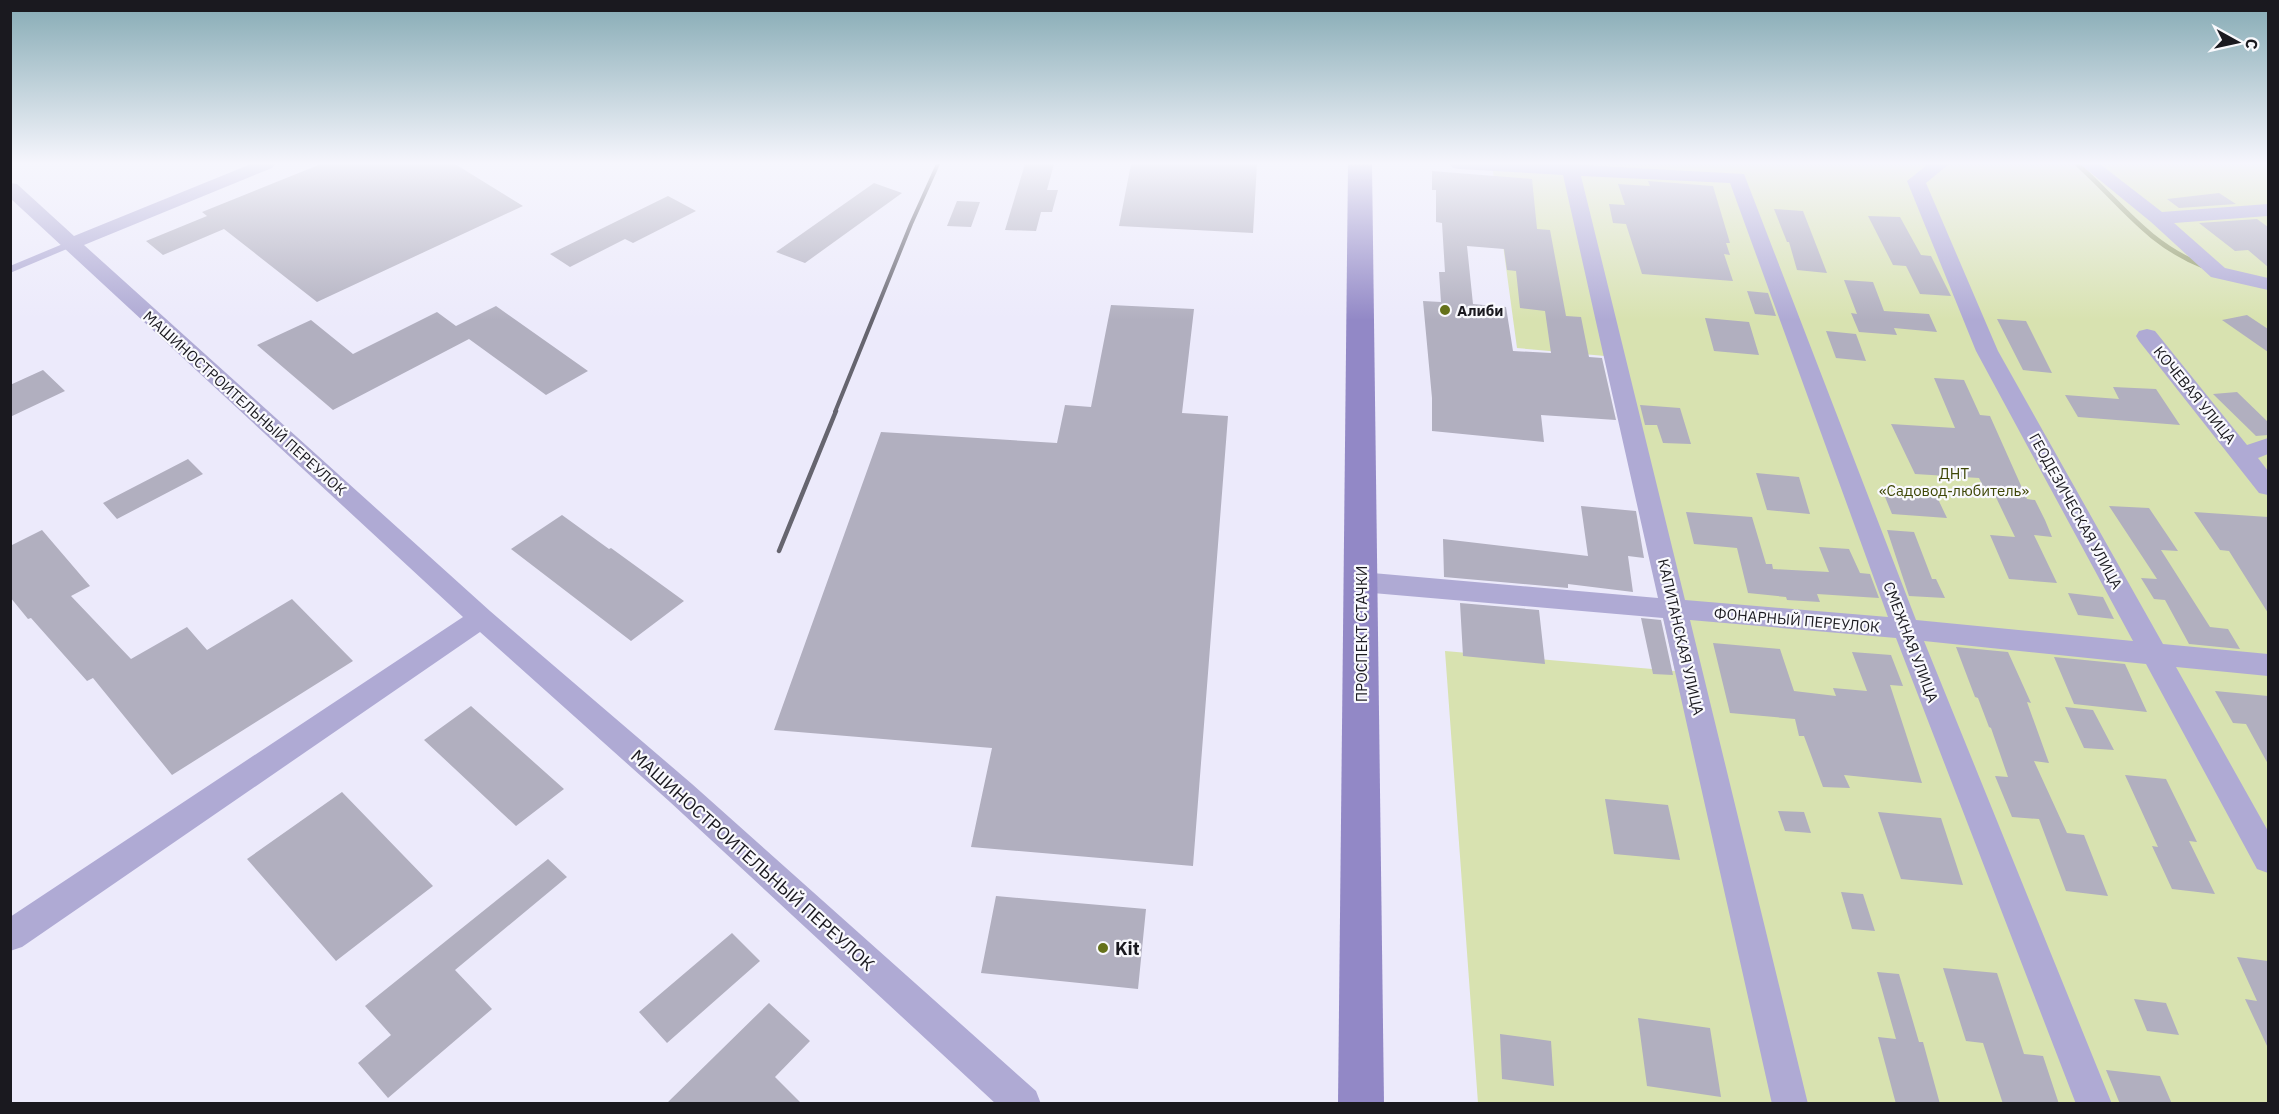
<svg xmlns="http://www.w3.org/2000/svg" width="2279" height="1114" viewBox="0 0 2279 1114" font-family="'IBM Plex Sans',sans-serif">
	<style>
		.green { fill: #d8e2b0 }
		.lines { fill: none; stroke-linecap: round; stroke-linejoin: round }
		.stream { stroke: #919b66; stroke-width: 5 }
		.building { fill: #b1afbf; fill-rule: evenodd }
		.lane { fill: #afaad4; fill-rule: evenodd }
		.street { fill: #afaad4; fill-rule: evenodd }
		.secondary { fill: #9288c6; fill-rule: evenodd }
		.rail-far1 { stroke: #66656f; stroke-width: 4 }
		.rail { stroke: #66656f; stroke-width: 4.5 }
		.poi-dot { fill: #65711a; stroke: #f9f9fd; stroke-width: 2 }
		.labels { text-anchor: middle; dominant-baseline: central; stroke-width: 4.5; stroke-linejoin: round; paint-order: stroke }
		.poi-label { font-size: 15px; font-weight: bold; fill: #1a191f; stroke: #f9f9fd; text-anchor: start }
		.street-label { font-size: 15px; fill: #1a191f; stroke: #f9f9fd }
		.park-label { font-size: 15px; fill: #3e4605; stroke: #f9f9fd }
		.near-street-label { font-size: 18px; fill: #1a191f; stroke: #f9f9fd }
		.near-poi-label { font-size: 18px; font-weight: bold; fill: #1a191f; stroke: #f9f9fd; text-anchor: start }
	</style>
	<rect width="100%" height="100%" fill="#eceafb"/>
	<path class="green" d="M1492 164H2268V1103H1478L1445 651 1675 671 1605 356 1517 348Z"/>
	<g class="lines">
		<path class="stream" d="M2077 164C2121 203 2146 243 2203 266"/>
	</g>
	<path class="building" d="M321 164H455L523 206 317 302 224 229 163 255 146 241 207 216 202 212Z
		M1025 164H1054L1047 190H1058L1052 212H1041L1036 231 1005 230Z
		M1131 164H1257L1253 233 1119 226Z
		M1432 171 1532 179 1537 229 1550 230 1566 316 1581 317 1589 357 1602 358 1616 420 1541 415 1544 442 1432 431V398L1423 301 1441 302 1439 272H1445L1442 223 1436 222V190H1432ZM1467 246 1504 249 1507 270 1516 271 1520 308 1545 311 1551 353 1513 351 1506 307 1473 304Z
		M1648 181 1713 186 1730 243H1726L1730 255 1724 254 1733 281 1642 274 1626 224 1613 223 1609 204 1625 205 1618 184 1650 186Z
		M874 183 902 193 805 263 776 252Z
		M2219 193 2236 204 2179 208 2167 199Z
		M668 196 696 211 633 243 625 239 570 267 550 254Z
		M957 201 980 202 971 227 947 226Z
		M1774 209 1803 211 1827 273 1797 270 1789 242H1787Z
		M1868 216 1900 217 1921 255 1931 256 1951 296 1920 294 1906 266 1893 265Z
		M2257 219 2268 227V267L2248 250 2235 251 2199 223Z
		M1844 280 1873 282 1884 311 1929 314 1937 332 1894 328 1897 335 1859 332 1851 313 1857 314Z
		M1747 291 1768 293 1776 316 1755 314Z
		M1111 305 1194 309 1182 413 1228 416 1193 866 971 847 992 748 774 730 881 432 1057 443 1065 405 1091 407Z
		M496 306 588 371 546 395 469 339 333 410 257 345 311 320 353 354 437 312 456 326Z
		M2247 315 2268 329V352L2222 320Z
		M1705 318 1749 322 1759 355 1714 351Z
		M1997 319 2026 321 2052 373 2023 370Z
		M1826 331 1856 334 1866 361 1836 358Z
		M43 370 65 391 10 417V385Z
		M1934 378 1964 380 1980 415 1990 416 2027 499 2035 500 2045 520 2052 537 2034 535 2057 583 2009 579 1990 535 2015 537 1992 489 1984 488 1979 478 1915 474 1891 424 1955 428Z
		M2113 387 2156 389 2180 425 2078 417 2065 395 2119 399Z
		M2237 392 2268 422V435L2256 436 2213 394Z
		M1640 405 1680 408 1691 444 1663 443 1657 425H1645Z
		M188 459 203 474 117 519 103 503Z
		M1756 473 1799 477 1810 514 1767 510Z
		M1883 492 1937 497 1947 518 1892 514Z
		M1581 506 1636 511 1644 558 1628 556 1633 592 1568 584V588L1444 577 1443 539 1588 556Z
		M2109 506 2149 508 2178 551 2161 550 2210 627 2228 629 2240 649 2189 644 2165 600 2154 599 2141 578 2157 579Z
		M1686 512 1752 517 1766 564H1772L1773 569 1829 572 1819 547 1849 549 1860 573 1870 574 1879 598 1817 594 1820 602 1787 600 1786 597 1748 593 1737 548 1694 544Z
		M2194 512 2268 517V613L2229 551 2220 550Z
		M562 515 609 549 611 548 684 601 631 641 511 549Z
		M42 530 90 586 71 596 131 659 187 627 207 650 292 599 353 661 172 775 93 678 87 681 31 618 28 619 10 597V546Z
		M1887 530 1914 532 1932 579H1936L1945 598 1909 596Z
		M2068 593 2103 597 2114 619 2078 615Z
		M1460 603 1539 610 1545 664 1463 656Z
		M1641 618 1661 620 1673 675 1653 674Z
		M1713 643 1780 649 1794 691 1836 696 1833 688 1867 691 1852 652 1891 655 1903 686 1890 685 1922 783 1844 775 1850 788 1823 787 1804 736H1799L1795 719 1730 713Z
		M1956 647 2008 652 2031 703 2027 702 2049 763 2034 761 2067 833 2084 835 2108 896 2066 891 2039 819 2012 817 1995 776 2008 777 1991 728 1989 727 1978 698 1975 697Z
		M2054 657 2125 664 2147 712 2074 704Z
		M2215 691 2268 696V764L2246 724 2233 723Z
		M471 706 564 789 516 826 424 740Z
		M2065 707 2093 710 2114 750 2084 748Z
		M2125 775 2166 779 2197 842 2189 841 2215 894 2172 889 2152 846 2158 847Z
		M342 792 433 886 336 961 247 859Z
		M1605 799 1668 805 1680 860 1614 854Z
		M1778 811 1804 812 1811 833 1785 831Z
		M1878 812 1941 818 1963 885 1901 879Z
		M548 859 567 877 455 970 492 1009 388 1098 358 1063 391 1035 365 1006Z
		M1841 892 1863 894 1875 931 1852 929Z
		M996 896 1146 909 1138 989 981 973Z
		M732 933 760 961 667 1043 639 1012Z
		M2237 957 2268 961V1048L2245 999 2257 1001Z
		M1943 968 1997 973 2024 1054 2043 1056 2059 1104H2003L1983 1043 1966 1041Z
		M1877 972 1899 974 1919 1042H1923L1940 1104H1896L1878 1037 1896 1039Z
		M2134 999 2166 1003 2179 1035 2147 1031Z
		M769 1003 810 1041 775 1077 802 1104H666Z
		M1638 1018 1710 1028 1721 1097 1647 1086Z
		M1500 1034 1551 1041 1554 1086 1502 1079Z
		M2106 1070 2160 1076 2172 1104H2120Z"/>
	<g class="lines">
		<path class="lane" d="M70 241 75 244 74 246 10 273V266Z"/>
		<path class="street" d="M251 164H275L272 168 84 245 490 611 692 784 1036 1091 1041 1104H996L670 802 480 632 22 947 10 951V917L463 617 10 198V183L17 184 74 236Z
			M1450 164H1563L1744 174 1916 620 2133 641 1976 351 1907 181 1928 164H1949L1926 183 1998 351 2163 644 2268 654V676L2176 667 2268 831V873L2257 869 2146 664 1924 641 2112 1104H2076L1896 638 1690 620 1808 1104H1772L1663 618 1361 592 1352 589 1348 582 1352 575 1361 572 1658 598 1563 175 1459 169 1453 168ZM1581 176 1730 183 1888 617 1685 600Z
			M2080 164H2100L2162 212 2268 204V216L2174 223 2225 268 2268 278V290L2211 277 2151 222Z
			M2147 329 2155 331 2247 445 2268 438V454L2258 458 2268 471V495L2259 493 2139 341 2136 336 2139 331Z"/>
		<path class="secondary" d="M1348 164H1372L1384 1104H1338Z"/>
		<path class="rail-far1" d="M835 412 911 224 938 164"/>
		<path class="rail" d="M779 551 836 411"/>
	</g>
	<linearGradient id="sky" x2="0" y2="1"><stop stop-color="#85aab4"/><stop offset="0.51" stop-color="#f6f6fd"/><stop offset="1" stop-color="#f6f6fd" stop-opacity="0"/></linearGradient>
	<rect width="2279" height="320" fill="url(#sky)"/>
	<g class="poi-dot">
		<circle cx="1445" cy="310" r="6"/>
		<circle cx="1103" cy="948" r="6"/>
	</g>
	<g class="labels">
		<g class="poi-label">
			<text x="1457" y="310">Алиби</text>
		</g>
		<g class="street-label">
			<text transform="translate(2195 395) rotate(51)">КОЧЕВАЯ УЛИЦА</text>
			<text transform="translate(245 403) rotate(42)">МАШИНОСТРОИТЕЛЬНЫЙ ПЕРЕУЛОК</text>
			<text transform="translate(2076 511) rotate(61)">ГЕОДЕЗИЧЕСКАЯ УЛИЦА</text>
			<text transform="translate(1797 620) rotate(5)">ФОНАРНЫЙ ПЕРЕУЛОК</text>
			<text transform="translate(1361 634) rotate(-90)">ПРОСПЕКТ СТАЧКИ</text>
			<text transform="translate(1681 637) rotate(77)">КАПИТАНСКАЯ УЛИЦА</text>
			<text transform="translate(1911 642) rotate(69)">СМЕЖНАЯ УЛИЦА</text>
		</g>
		<g class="park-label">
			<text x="1954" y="473">ДНТ<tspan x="1954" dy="17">«Садовод-любитель»</tspan></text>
		</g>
		<g class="near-street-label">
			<text transform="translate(753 860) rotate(42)">МАШИНОСТРОИТЕЛЬНЫЙ ПЕРЕУЛОК</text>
		</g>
		<g class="near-poi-label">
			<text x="1115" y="948">Kit</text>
		</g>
	</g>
	<rect width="2279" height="1114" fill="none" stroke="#1a191f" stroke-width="24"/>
	<g transform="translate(2237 42) rotate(98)" stroke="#f9f9fd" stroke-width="4.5" paint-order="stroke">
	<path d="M0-4.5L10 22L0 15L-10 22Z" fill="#1a191f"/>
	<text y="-9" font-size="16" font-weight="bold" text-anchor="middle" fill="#1a191f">С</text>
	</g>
</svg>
